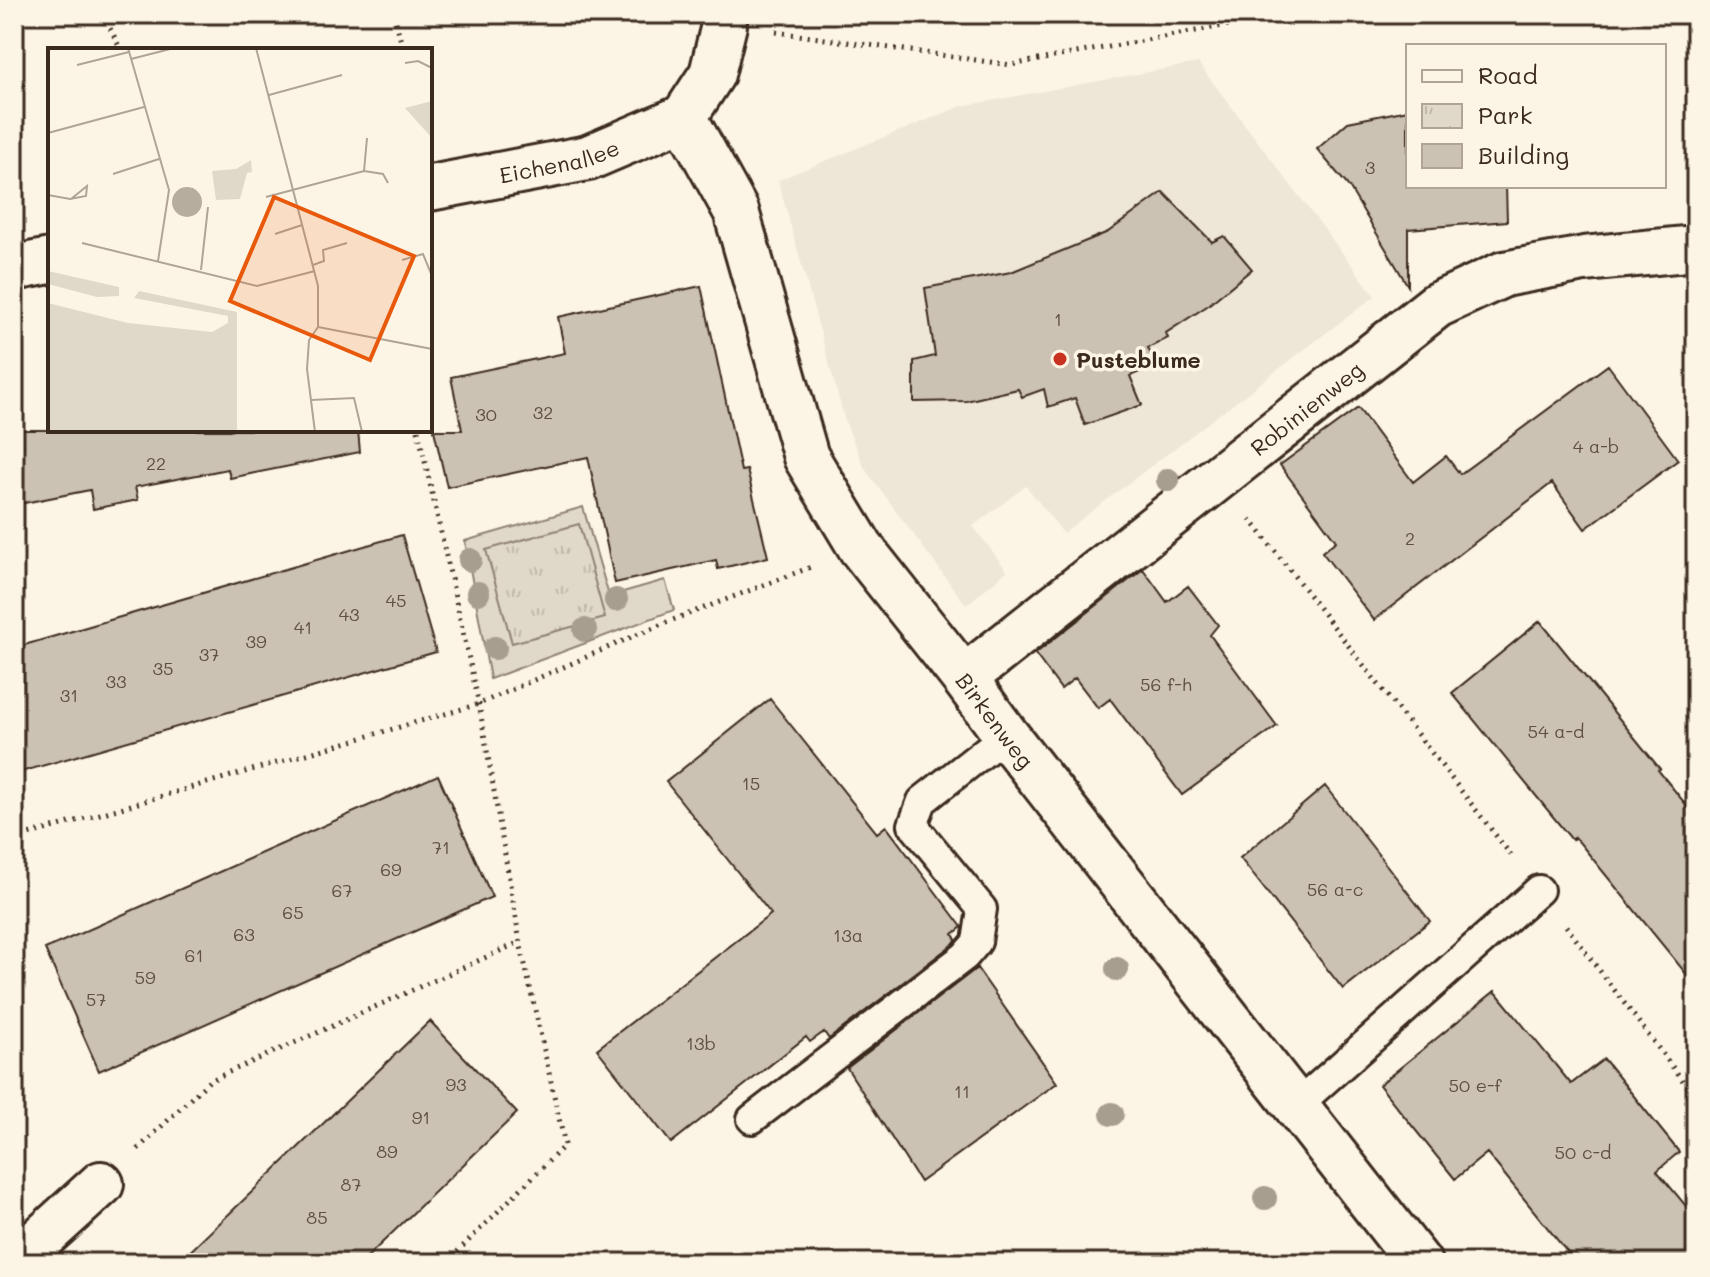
<svg xmlns="http://www.w3.org/2000/svg" width="1710" height="1277" viewBox="0 0 1710 1277" font-family="Mali,sans-serif">
	<style>
		.built { fill: #eee6d6 }
		.green { fill: #e0d8c8; stroke: #8e8173; stroke-width: 2 }
		.park { fill: url(#park-tufts); stroke: #8e8173; stroke-width: 2 }
		.building { fill: #ccc2b3; stroke: #3b2a1e; stroke-width: 2 }
		.lines { fill: none; stroke-linecap: round; stroke-linejoin: round }
		.service-casing { stroke: #3b2a1e; stroke-width: 34 }
		.minor-casing { stroke: #3b2a1e; stroke-width: 50 }
		.path { stroke: #3b2a1e; stroke-width: 5; stroke-dasharray: 2 6; stroke-linecap: butt }
		.service { stroke: #fcf5e5; stroke-width: 28 }
		.minor { stroke: #fcf5e5; stroke-width: 44 }
		.tree { fill: #a89e8f }
		.poi-dot { fill: #c8321e; stroke: #fcf5e5; stroke-width: 3 }
		.labels { text-anchor: middle; dominant-baseline: central; stroke-width: 7; stroke-linejoin: round; paint-order: stroke }
		.number-label { font-size: 18px; fill: #5f5043 }
		.street-label { font-size: 22px; fill: #3b2a1e; stroke: #fcf5e5 }
		.poi-label { font-size: 22px; font-weight: bold; fill: #3b2a1e; stroke: #fcf5e5; text-anchor: start }
		.inset-road { fill: none; stroke: #afa495; stroke-width: 2 }
		.view { fill: #e8590c; fill-opacity: 0.15; stroke: #e8590c; stroke-width: 4 }
		.inset-edge { fill: none; stroke: #3b2a1e; stroke-width: 4 }
	</style>
	<defs>
		<pattern id="park-tufts" width="24" height="20" patternUnits="userSpaceOnUse" patternTransform="scale(2)"><rect width="24" height="20" fill="#e0d8c8"/><path d="M3 7l-1-3M5 7V3M7 7l1-3M15 17l-1-3M17 17v-4M19 17l1-3" fill="none" stroke="#c1baab"/></pattern>
	</defs>
	<rect width="100%" height="100%" fill="#fcf5e5"/>
	<filter id="ink" filterUnits="userSpaceOnUse"><feTurbulence type="fractalNoise" baseFrequency=".0125" numOctaves="2"/><feDisplacementMap in="SourceGraphic" scale="16" xChannelSelector="R" yChannelSelector="G"/><feConvolveMatrix kernelMatrix="1 2 1 2 8 2 1 2 1" color-interpolation-filters="sRGB"/></filter>
	<g filter="url(#ink)">
		<path class="built" d="M1198 63 1375 296 1063 533 1026 486 973 526 1007 571 966 605 865 469 845 421 778 180 962 106Z"/>
		<path class="green" d="M583 507 609 596 665 580 674 610 490 679 465 541Z"/>
		<path class="park" d="M579 524 605 618 512 643 486 550Z"/>
		<path class="building" d="M1408 110V186H1506L1507 221 1408 229V286L1349 187 1317 149 1348 122Z
			M1163 192 1212 242 1224 236 1252 269 1207 306 1166 333 1168 338 1148 348 1156 365 1130 376 1142 405 1085 425 1075 398 1048 407 1044 389 1022 397 1018 389 966 401 914 402V361L935 356 925 288 1011 272 1108 232Z
			M701 286 741 471 747 470 768 557 718 569 716 560 615 583 588 457 447 487 434 430H462L451 377 565 353 558 317Z
			M1608 365 1678 460 1585 529 1552 483 1374 620 1322 552 1336 541 1280 465 1358 408 1413 482 1446 456 1460 474Z
			M14 430H358L360 452 230 478 228 469 135 487 138 500 93 509 90 490 14 505Z
			M402 535 436 652 14 774V648Z
			M1143 569 1167 602 1188 586 1218 625 1210 635 1277 726 1182 795 1110 699 1098 708 1075 678 1061 689 1035 654Z
			M1540 621 1660 769 1658 770 1696 817V986L1575 837 1572 840 1452 693Z
			M770 699 877 833 886 826 962 927 953 934 956 940 953 944 829 1039 824 1032 810 1042 806 1037 671 1143 597 1049 771 914 666 782Z
			M438 775 492 897 99 1071 45 949Z
			M1325 786 1430 921 1343 989 1240 858Z
			M977 968 1057 1083 920 1182 847 1068Z
			M1495 991 1571 1084 1604 1059 1679 1152 1657 1171 1696 1218V1263H1576L1487 1153 1455 1179 1379 1085Z
			M430 1021 517 1113 361 1263H178Z"/>
		<g class="lines">
			<defs>
				<path id="service" d="M1296 1106 1539 890
					M752 1119 965 956 977 942 982 909 913 825 922 801 1006 735"/>
				<g id="minor">
					<path id="s1" d="M684 117 736 211 806 457 861 548 964 678 1006 735 1419 1263"/>
					<path d="M684 117 712 74 724 25 723 14"/>
					<path id="s2" d="M430 188 588 158 684 117"/>
					<path d="M14 268 50 261"/>
					<path id="s3" d="M964 678 1437 305 1504 274 1584 259 1696 248"/>
					<path d="M14 1263 101 1184"/>
				</g>
			</defs>
			<use href="#service" class="service-casing"/>
			<use href="#minor" class="minor-casing"/>
			<path class="path" d="M103 14 121 50
				M394 14 403 50
				M776 32 1011 65 1288 14
				M418 430 479 704 520 942 565 1145 446 1263
				M1250 519 1511 855
				M14 839 479 704 657 626 811 567
				M1566 926 1696 1098
				M138 1149 209 1081 520 942"/>
			<use href="#service" class="service"/>
			<use href="#minor" class="minor"/>
		</g>
		<g class="tree">
			<circle cx="1168" cy="480" r="12"/>
			<circle cx="470" cy="560" r="12"/>
			<circle cx="478" cy="593" r="12"/>
			<circle cx="616" cy="600" r="12"/>
			<circle cx="585" cy="630" r="12"/>
			<circle cx="495" cy="648" r="12"/>
			<circle cx="1117" cy="969" r="12"/>
			<circle cx="1112" cy="1114" r="12"/>
			<circle cx="1265" cy="1198" r="12"/>
		</g>
	</g>
	<circle class="poi-dot" cx="1060" cy="359" r="8"/>
	<g class="labels">
		<g class="number-label">
			<text x="1370" y="167">3</text>
			<text x="1058" y="319">1</text>
			<text x="543" y="412">32</text>
			<text x="486" y="414">30</text>
			<text x="1596" y="446">4 a-b</text>
			<text x="156" y="463">22</text>
			<text x="1410" y="538">2</text>
			<text x="396" y="600">45</text>
			<text x="349" y="614">43</text>
			<text x="303" y="627">41</text>
			<text x="256" y="641">39</text>
			<text x="209" y="654">37</text>
			<text x="163" y="668">35</text>
			<text x="116" y="681">33</text>
			<text x="1166" y="684">56 f-h</text>
			<text x="69" y="695">31</text>
			<text x="1556" y="731">54 a-d</text>
			<text x="751" y="783">15</text>
			<text x="441" y="847">71</text>
			<text x="391" y="869">69</text>
			<text x="1335" y="889">56 a-c</text>
			<text x="342" y="890">67</text>
			<text x="293" y="912">65</text>
			<text x="244" y="934">63</text>
			<text x="848" y="935">13a</text>
			<text x="194" y="955">61</text>
			<text x="145" y="977">59</text>
			<text x="96" y="999">57</text>
			<text x="701" y="1043">13b</text>
			<text x="456" y="1084">93</text>
			<text x="1475" y="1085">50 e-f</text>
			<text x="962" y="1091">11</text>
			<text x="421" y="1117">91</text>
			<text x="387" y="1151">89</text>
			<text x="1583" y="1152">50 c-d</text>
			<text x="351" y="1184">87</text>
			<text x="317" y="1217">85</text>
		</g>
		<g class="street-label">
			<text stroke="none"><textPath href="#s2" startOffset="132">Eichenallee</textPath></text>
			<text stroke="none"><textPath href="#s3" startOffset="436">Robinienweg</textPath></text>
			<text stroke="none"><textPath href="#s1" startOffset="688">Birkenweg</textPath></text>
		</g>
		<g class="poi-label">
			<text x="1076" y="359">Pusteblume</text>
		</g>
	</g>
	<g transform="translate(48 48)">
		<rect width="384" height="384" fill="#fcf5e5"/>
		<path d="M0 223 71 239V248L49 249 0 236ZM91 243 189 264V384H0V255L80 275 164 284 180 275V268L86 250Z" fill="#e0d8c8"/>
		<path d="M384 53V90L357 60ZM203 112 204 124 199 125 192 151 168 152 164 123 188 121Z" fill="#e0d8c8"/>
		<path d="M124 154a15 15 0 1 1 30 0a15 15 0 1 1-30 0Z" fill="#b7ad9e"/>
		<path class="inset-road" d="M80 0 121 142 110 213M208 0 270 238V279M83 11 126 0M357 15 370 13 384 20M29 17 81 4M221 47 294 27M0 85 96 59M316 123 319 90M65 126 111 111M0 147 22 151 38 148 39 138 23 151M218 149 316 123 335 126 340 135M227 186 254 177M34 195 209 238 267 223M354 212 375 206 384 228M265 217 276 213 275 202 299 195M153 222 160 159M270 279 384 301M263 352 306 350 314 384M267 384 259 321 261 292 270 279"/>
		<path class="view" d="M226 149 366 208 322 312 182 253Z"/>
		<rect width="384" height="384" class="inset-edge"/>
	</g>
	<rect width="1710" height="1277" fill="none" stroke="#fcf5e5" stroke-width="48"/>
	<rect x="24" y="24" width="1662" height="1229" fill="none" stroke="#3b2a1e" stroke-width="3" filter="url(#ink)"/>
	<rect x="1406" y="44" width="260" height="144" fill="#fcf5e5" stroke="#afa495" stroke-width="2"/>
	<rect x="1422" y="70" width="40" height="12" fill="#fcf5e5" stroke="#afa495" stroke-width="2"/>
	<text x="1478" y="84" font-size="24" fill="#3b2a1e">Road</text>
	<rect x="1422" y="104" width="40" height="24" fill="url(#park-tufts)" stroke="#afa495" stroke-width="2"/>
	<text x="1478" y="124" font-size="24" fill="#3b2a1e">Park</text>
	<rect x="1422" y="144" width="40" height="24" fill="#ccc2b3" stroke="#afa495" stroke-width="2"/>
	<text x="1478" y="164" font-size="24" fill="#3b2a1e">Building</text>
</svg>
